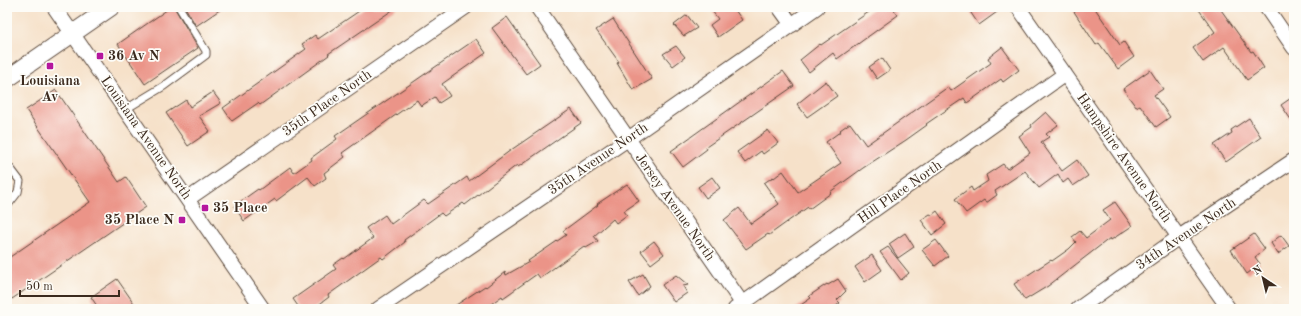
<svg xmlns="http://www.w3.org/2000/svg" width="1301" height="316" viewBox="0 0 1301 316" font-family="'Old Standard TT',serif">
	<style>
		.building { fill: #eb9488 }
		.lines { fill: none; stroke-linecap: round; stroke-linejoin: round }
		.service-casing { stroke: #574538; stroke-width: 9 }
		.minor-casing { stroke: #574538; stroke-width: 16 }
		.tertiary-casing { stroke: #574538; stroke-width: 19 }
		.service { stroke: #fff; stroke-width: 7 }
		.minor { stroke: #fff; stroke-width: 14 }
		.tertiary { stroke: #fff; stroke-width: 17 }
		.poi-dot { fill: #b5179e; stroke: #fdfcf7; stroke-width: 1.5 }
		.labels { text-anchor: middle; dominant-baseline: central; stroke-width: 3.5; stroke-linejoin: round; paint-order: stroke }
		.poi-label { font-size: 14px; font-weight: bold; fill: #3b2a1e; stroke: #fdfcf7; text-anchor: start }
		.street-label { font-size: 14px; fill: #3b2a1e; stroke: #fdfcf7 }
	</style>
	<rect width="100%" height="100%" fill="#fdfcf7"/>
	<filter id="ink" filterUnits="userSpaceOnUse"><feTurbulence type="fractalNoise" baseFrequency=".025" numOctaves="2"/><feDisplacementMap in="SourceGraphic" scale="8" xChannelSelector="R" yChannelSelector="G"/><feConvolveMatrix kernelMatrix="1 2 1 2 8 2 1 2 1" color-interpolation-filters="sRGB"/></filter>
	<filter id="wash" filterUnits="userSpaceOnUse"><feTurbulence type="fractalNoise" baseFrequency=".012" numOctaves="4" result="noise"/><feDisplacementMap in="SourceGraphic" scale="16" xChannelSelector="R" yChannelSelector="G"/><feGaussianBlur stdDeviation="0.9" result="paint"/><feColorMatrix in="noise" values="0 0 0 0 0 0 0 0 0 0 0 0 0 0 0 0 0 1.4 0 .05"/><feComposite in="paint" operator="in"/></filter>
	<g filter="url(#wash)">
		<rect width="100%" height="100%" fill="#f6e1c9"/>
		<g id="blocks">
			<path class="building" d="M171 7H174L198 48 145 84 118 44Z
				M185 7H224L196 26Z
				M365 7H397L328 54 329 55 260 105 258 103 232 121 223 108 306 49 302 44 315 35 318 39Z
				M709 7H733L742 20 718 37 710 25 718 19Z
				M876 7H892L898 15 837 59 833 53 809 72 800 60 820 44 821 45Z
				M967 7H1004L979 25Z
				M1071 7H1094L1120 45 1124 42 1134 57 1118 69 1099 43 1096 45Z
				M1197 7H1219L1251 52 1253 51 1264 68 1247 80 1224 47 1203 62 1193 48 1215 32Z
				M687 15 697 28 684 36 674 25Z
				M507 17 540 64 526 74 492 28Z
				M613 19 652 79 633 90 617 63 619 62 596 30Z
				M476 39 486 53 442 84 450 96 439 103 435 97 421 106 417 100 342 153 345 157 324 173 326 178 315 186 308 177 276 201 275 199 244 221 234 206 258 189 259 190 290 167 294 173 312 160 311 158 337 139 335 136Z
				M676 46 685 57 673 66 663 54Z
				M1002 47 1019 70 1003 82 1001 79 967 103 964 98 926 124 927 125 906 140 863 168 830 192 831 193 809 209 808 207 769 235 768 234 746 249 724 220 739 208 751 224 779 204 764 183 773 177 774 178 783 171 798 192 841 163 826 142 841 131 840 130 850 123 866 145 948 87 951 91 991 63 988 58Z
				M882 58 890 70 877 79 869 67Z
				M1150 70 1163 89 1154 95 1170 117 1156 127 1140 105 1136 107 1123 89Z
				M783 71 794 86 706 147 707 149 683 167 671 151Z
				M826 81 837 96 807 117 797 104Z
				M56 90 119 182 126 177 146 207 12 299 7 292V259L90 202 26 110Z
				M213 92 221 103 199 116 210 131 188 146 166 113 186 100 190 107Z
				M1294 96V124L1281 105Z
				M571 109 581 123 518 167 517 165 465 205 463 203 444 216 441 213 404 240 405 242 383 259 381 257 328 295 329 297 313 309H300L293 299 336 269 333 265 343 258 344 259 373 238 366 228 385 215 391 224 424 200 428 204 467 177 469 181 511 150Z
				M1046 112 1058 125 1046 134 1049 137 1041 142 1062 171 1077 160 1088 176 1073 186 1068 179 1063 183 1058 174 1039 188 1025 171 995 191 997 195 986 203 984 200 966 213 955 199 971 187 973 191 988 181 986 175 1003 164 1007 169 1030 153 1019 136 1032 127 1031 125Z
				M1249 118 1261 137 1226 162 1214 145 1232 133 1231 130Z
				M768 130 778 143 763 154 761 151 745 163 737 152Z
				M712 177 720 188 706 198 698 187Z
				M627 184 639 201 624 211 627 215 616 223 613 219 594 236 598 241 586 248 584 246 540 278 537 274 503 298 502 296 484 309H450L485 286 486 287 505 272 506 275 529 262 528 261 566 235 563 231 598 205 597 204Z
				M1115 202 1132 226 1111 240 1110 238 1048 286 1025 300 1014 284 1051 260 1052 261 1069 249 1076 242 1072 237 1080 231 1086 238 1110 220 1103 210Z
				M937 211 946 224 932 235 921 220 930 214 932 215Z
				M905 233 914 247 898 258 889 244Z
				M1254 234 1265 249 1255 257 1260 264 1247 274 1231 250Z
				M1281 235 1289 246 1278 254 1271 243Z
				M936 240 948 256 935 266 922 250Z
				M654 241 664 254 651 264 641 251Z
				M888 247 909 273 901 280 880 252Z
				M872 255 882 270 865 282 855 267Z
				M643 274 650 286 638 296 629 282Z
				M676 275 688 285 683 286 687 293 674 302 662 285Z
				M117 279 138 309H99L91 297Z
				M838 279 846 291 837 300 840 303 832 309H795L811 298 809 296 827 284 828 285Z"/>
		</g>
	</g>
	<g filter="url(#ink)">
		<use href="#blocks" fill-opacity="0" stroke="#574538" stroke-width="1"/>
		<g class="lines">
			<defs>
				<path id="service" d="M126 109 164 86 206 55V51L179 7
					M7 167 11 169 20 181 18 192 7 206"/>
				<path id="minor" d="M54 7 263 309
					M537 7 746 309
					M779 7 792 25
					M1018 7 1229 309
					M1266 7 1294 48
					M188 199 466 7
					M378 309 628 139 817 7
					M735 309 1065 74
					M1078 309 1179 237 1294 160"/>
				<path id="tertiary" d="M7 79 111 7"/>
			</defs>
			<use href="#service" class="service-casing"/>
			<use href="#minor" class="minor-casing"/>
			<use href="#tertiary" class="tertiary-casing"/>
			<use href="#service" class="service"/>
			<use href="#minor" class="minor"/>
			<use href="#tertiary" class="tertiary"/>
		</g>
	</g>
	<g class="poi-dot">
		<rect x="96" y="52" width="8" height="8" rx="2"/>
		<rect x="46" y="62" width="8" height="8" rx="2"/>
		<rect x="201" y="204" width="8" height="8" rx="2"/>
		<rect x="178" y="216" width="8" height="8" rx="2"/>
	</g>
	<g class="labels">
		<g class="poi-label">
			<text x="108" y="56">36 Av N</text>
			<text x="50" y="81" text-anchor="middle">Louisiana<tspan x="50" dy="16">Av</tspan></text>
			<text x="213" y="208">35 Place</text>
			<text x="174" y="220" text-anchor="end">35 Place N</text>
		</g>
		<g class="street-label">
			<text transform="translate(327 103) rotate(-35)">35th Place North</text>
			<text transform="translate(146 138) rotate(55)">Louisiana Avenue North</text>
			<text transform="translate(1124 158) rotate(55)">Hampshire Avenue North</text>
			<text transform="translate(598 159) rotate(-34)">35th Avenue North</text>
			<text transform="translate(900 192) rotate(-35)">Hill Place North</text>
			<text transform="translate(675 207) rotate(55)">Jersey Avenue North</text>
			<text transform="translate(1186 234) rotate(-34)">34th Avenue North</text>
		</g>
	</g>
	<rect width="1301" height="316" fill="none" stroke="#fdfcf7" stroke-width="24"/>
	<g transform="translate(1263 278) rotate(325)" stroke="#fdfcf7" stroke-width="3" paint-order="stroke">
	<path d="M0-3L7 15L0 10L-7 15Z" fill="#3b2a1e"/>
	<text y="-6" font-size="11" font-weight="bold" text-anchor="middle" fill="#3b2a1e">N</text>
	</g>
	<path d="M20 290v6h99v-6" fill="none" stroke="#3b2a1e" stroke-width="2"/>
	<text x="26" y="290" font-size="12" fill="#3b2a1e" stroke="#fdfcf7" stroke-width="3" paint-order="stroke">50 m</text>
</svg>
